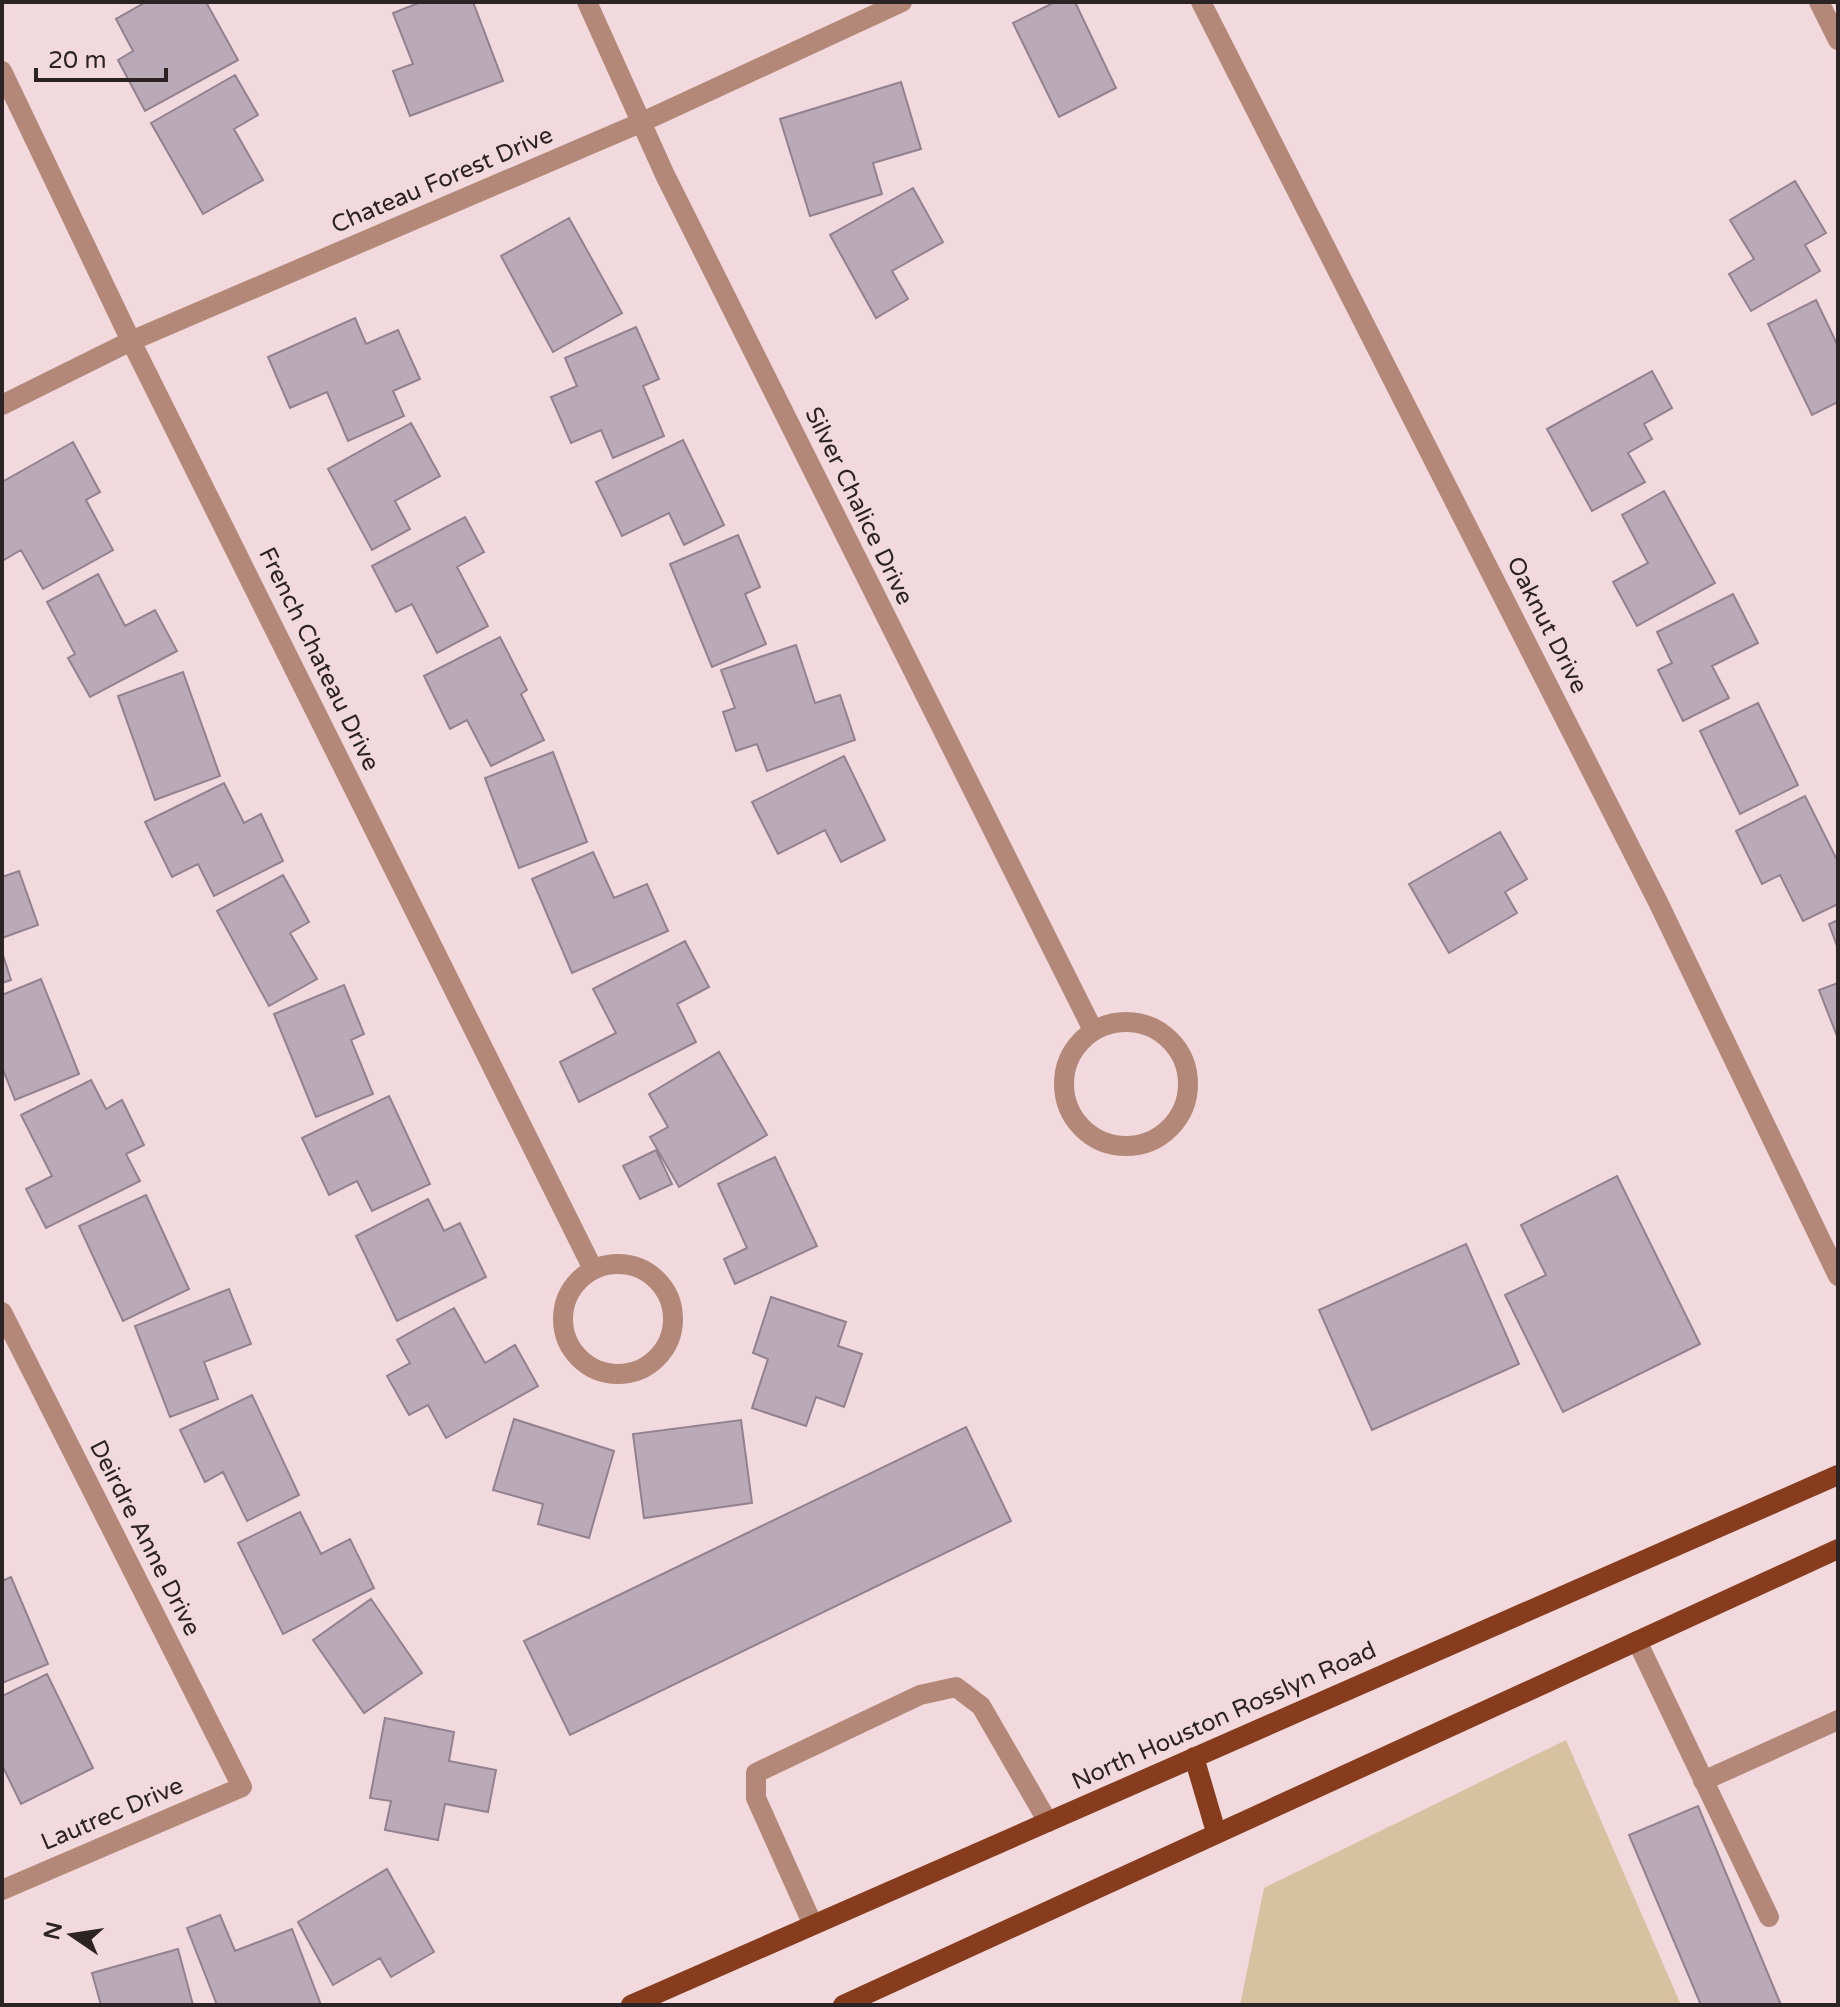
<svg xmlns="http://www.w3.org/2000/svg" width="1840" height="2007" viewBox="0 0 1840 2007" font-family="'Varela Round',sans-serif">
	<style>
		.green { fill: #d8c1a1 }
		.building { fill: #baa9b7; stroke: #92818f; stroke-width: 2 }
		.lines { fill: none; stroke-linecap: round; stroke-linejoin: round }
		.lane { stroke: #b48878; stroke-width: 20 }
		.street { stroke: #b48878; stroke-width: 20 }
		.primary { stroke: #873c1d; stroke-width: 20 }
		.labels { text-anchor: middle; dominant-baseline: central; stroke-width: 6; stroke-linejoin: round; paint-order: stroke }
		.street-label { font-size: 24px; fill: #2c2325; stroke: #f2d9dd }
	</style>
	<rect width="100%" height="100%" fill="#f2d9dd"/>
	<path class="green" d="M1566 1740 1681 2005H1240L1264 1888Z"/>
	<path class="building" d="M146 2H206L238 60 145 111 118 60 133 51 116 19Z
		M421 2H473L503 81 410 116 393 71 413 64 393 13Z
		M1055 2H1075L1116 88 1059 117 1013 23Z
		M235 75 258 115 234 129 263 180 203 214 151 123Z
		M901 82 921 149 873 163 882 194 810 216 780 119Z
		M1795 181 1826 233 1805 245 1820 271 1751 311 1729 274 1754 259 1730 220Z
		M913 188 943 242 892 271 908 299 876 318 830 235Z
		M569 218 622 313 553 352 501 256Z
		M1816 300 1838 346V402L1812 415 1768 324Z
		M355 318 366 344 398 330 420 379 393 391 404 416 348 441 327 392 290 408 268 357Z
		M636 327 659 379 643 386 664 436 613 458 601 430 571 443 551 397 577 386 565 358Z
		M1652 371 1672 408 1644 424 1652 439 1628 453 1645 482 1592 511 1547 429Z
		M411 423 440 476 395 501 410 529 372 550 328 469Z
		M683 440 724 525 684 545 669 513 622 536 596 482Z
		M73 442 100 492 86 500 113 550 43 589 21 550 2 561V482Z
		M1664 491 1715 583 1637 626 1613 582 1648 563 1622 515Z
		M465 517 484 552 457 567 488 626 437 653 412 604 396 612 372 566Z
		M738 535 760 587 745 594 766 644 712 667 670 564Z
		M98 574 125 626 155 610 177 651 90 697 68 658 75 654 47 602Z
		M1733 594 1758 643 1712 666 1729 698 1683 721 1658 670 1672 663 1657 632Z
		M500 637 527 690 521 694 544 740 491 766 467 720 450 729 424 676Z
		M796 645 815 703 840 695 855 740 767 771 757 744 736 751 723 712 735 708 721 670Z
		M183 672 220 776 155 800 118 696Z
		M1758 703 1798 785 1740 814 1700 731Z
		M553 752 587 842 519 868 485 778Z
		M844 756 885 840 841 862 825 830 778 854 752 802Z
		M224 783 244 823 261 814 283 861 214 896 198 864 172 877 145 822Z
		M1805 796 1838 862V904L1803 921 1780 875 1762 884 1736 831Z
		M1500 832 1527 879 1505 892 1517 913 1449 953 1409 884Z
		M593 852 614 898 647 884 668 931 572 973 532 879Z
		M19 871 38 925 2 938V877Z
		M283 875 309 922 290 933 317 979 269 1006 217 911Z
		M1838 920V949L1829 924Z
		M685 941 709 987 677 1004 696 1042 579 1102 560 1062 616 1033 593 989Z
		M2 952 11 980 2 983Z
		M41 979 79 1074 15 1100 2 1067V995Z
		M1838 983V1035L1837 1036 1819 990Z
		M344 985 364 1034 351 1040 373 1094 316 1117 274 1014Z
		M719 1052 767 1135 679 1187 650 1137 668 1127 649 1094Z
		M91 1080 106 1109 122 1100 144 1145 126 1154 140 1181 46 1228 26 1189 52 1176 21 1115Z
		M389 1096 430 1184 372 1211 357 1181 329 1195 302 1138Z
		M656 1150 672 1184 640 1199 623 1166Z
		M775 1157 817 1246 735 1284 724 1259 747 1248 718 1184Z
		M1617 1176 1700 1344 1563 1412 1505 1295 1546 1275 1521 1225Z
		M146 1195 189 1289 123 1321 79 1226Z
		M428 1199 444 1231 460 1223 486 1277 397 1321 356 1236Z
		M1466 1244 1519 1364 1372 1430 1319 1310Z
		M229 1289 251 1344 204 1362 218 1399 170 1417 135 1326Z
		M771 1297 846 1322 838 1346 862 1354 844 1407 816 1397 806 1426 752 1408 768 1359 753 1353Z
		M454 1308 485 1363 515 1345 538 1386 446 1438 428 1405 409 1415 387 1376 410 1363 397 1340Z
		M252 1395 299 1495 247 1521 223 1472 205 1482 180 1430Z
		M514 1419 614 1451 589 1538 538 1524 543 1504 493 1490Z
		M741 1420 752 1503 644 1518 633 1434Z
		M966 1427 1011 1521 570 1735 524 1641Z
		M300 1512 321 1554 350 1539 374 1588 283 1634 238 1543Z
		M11 1577 48 1664 2 1683V1581Z
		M371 1599 422 1673 364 1713 313 1640Z
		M47 1674 93 1768 21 1804 2 1765V1696Z
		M385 1718 454 1732 449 1761 496 1770 488 1812 445 1804 438 1840 385 1830 391 1801 370 1798Z
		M1698 1806 1781 2005H1701L1629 1835Z
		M387 1869 434 1952 391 1977 380 1958 333 1985 298 1922Z
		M220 1915 235 1951 292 1929 321 2005H217L187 1928Z
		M178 1949 193 2005H101L92 1973Z"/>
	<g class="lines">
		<path class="lane" d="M1637 1641 1769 1917
			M1703 1781 1838 1720
			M813 1925 756 1798V1773L920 1695 956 1687 981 1706 1048 1822"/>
		<path class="street" d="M587 2 665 175 1093 1030
			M1201 2 1658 902 1838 1276
			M1819 2 1838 40
			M2 71 131 341 593 1269
			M2 405 131 341 640 123 902 2
			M1064 1084a62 62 0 1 1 124 0a62 62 0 1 1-124 0Z
			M563 1319a55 55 0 1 1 110 0a55 55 0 1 1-110 0Z
			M2 1312 242 1787 2 1890"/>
		<path class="primary" d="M1194 1757 1216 1832
			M631 2005 1838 1475
			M843 2005 1838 1549"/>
	</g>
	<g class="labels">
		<g class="street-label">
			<text transform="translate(442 180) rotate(-23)">Chateau Forest Drive</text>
			<text transform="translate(859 506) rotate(64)">Silver Chalice Drive</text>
			<text transform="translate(1547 625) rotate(63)">Oaknut Drive</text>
			<text transform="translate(319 659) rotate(64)">French Chateau Drive</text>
			<text transform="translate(145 1538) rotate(63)">Deirdre Anne Drive</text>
			<text transform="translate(1224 1716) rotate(-24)">North Houston Rosslyn Road</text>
			<text transform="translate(112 1814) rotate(-23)">Lautrec Drive</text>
		</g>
	</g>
	<rect width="1840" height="2007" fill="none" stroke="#2c2325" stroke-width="8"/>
	<g transform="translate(72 1935) rotate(283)" stroke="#f2d9dd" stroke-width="6" paint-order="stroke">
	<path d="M0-6L14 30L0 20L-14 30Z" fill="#2c2325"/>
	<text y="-12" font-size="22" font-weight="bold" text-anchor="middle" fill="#2c2325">N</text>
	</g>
	<path d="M36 68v12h130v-12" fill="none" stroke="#2c2325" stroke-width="4"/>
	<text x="48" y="68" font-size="24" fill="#2c2325" stroke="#f2d9dd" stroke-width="6" paint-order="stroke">20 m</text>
</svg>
